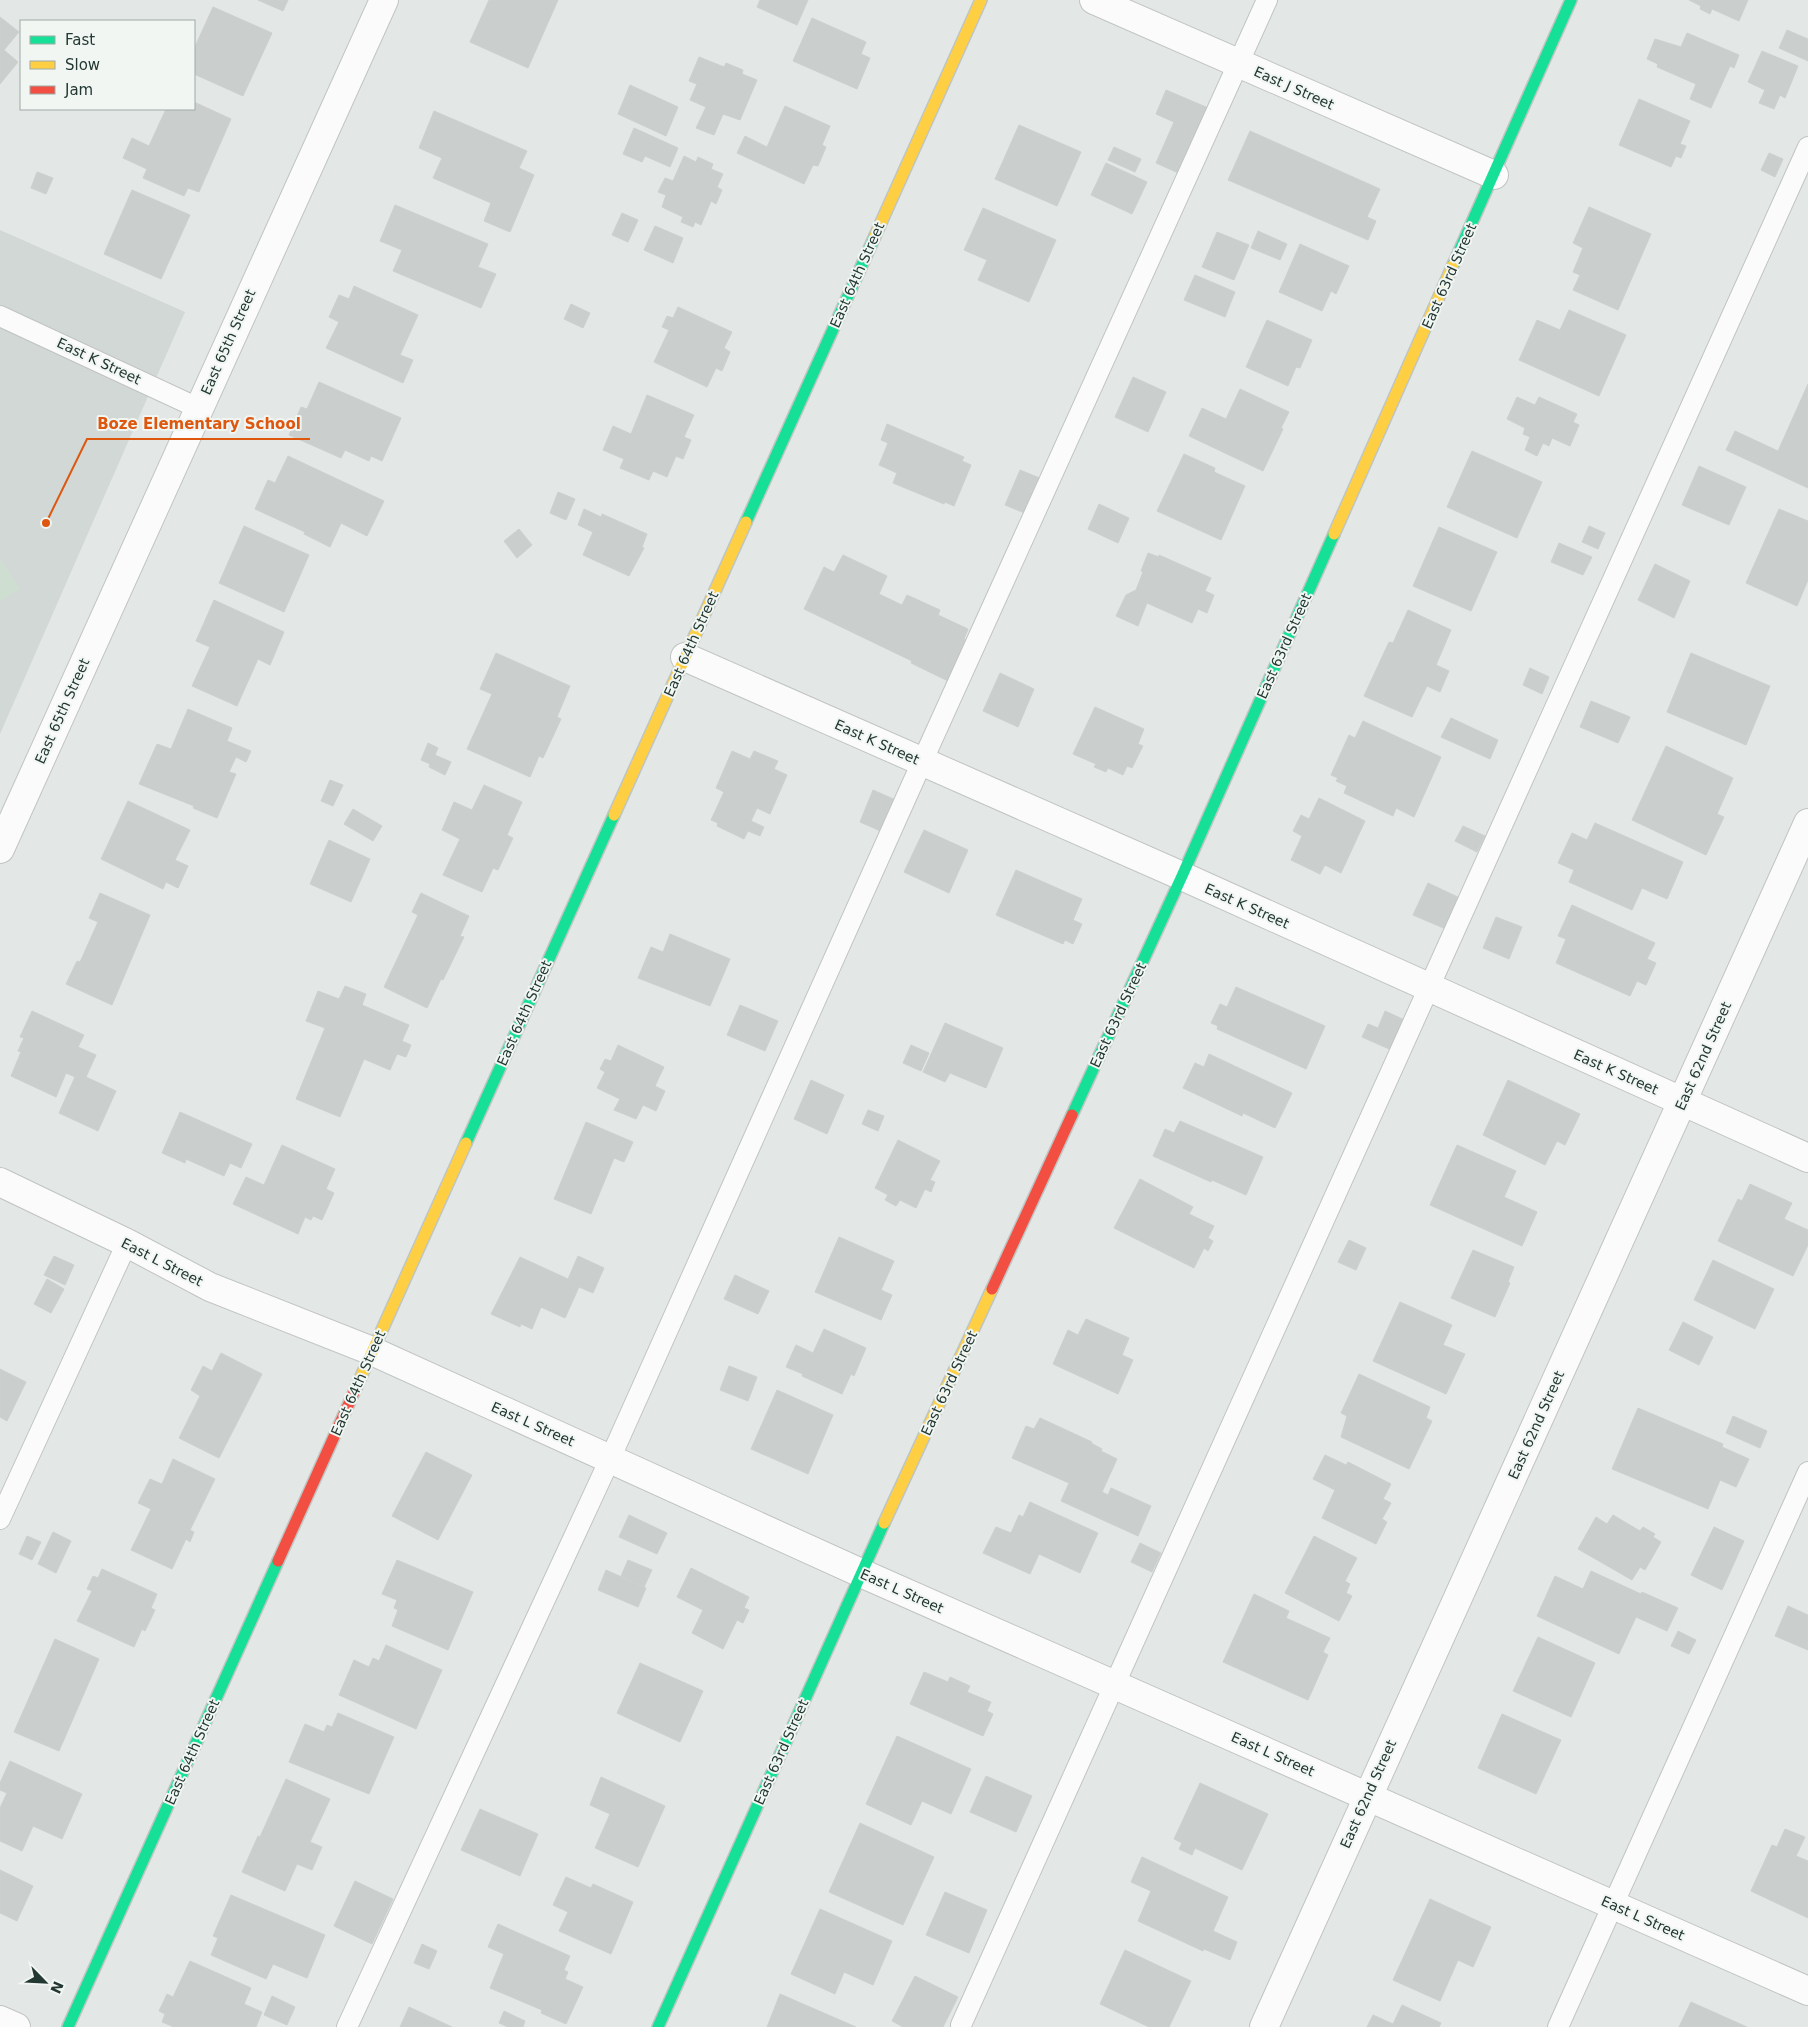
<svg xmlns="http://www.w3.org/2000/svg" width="1808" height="2027" viewBox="0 0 1808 2027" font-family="'DejaVu Sans',sans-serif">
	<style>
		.built { fill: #d1d8d5 }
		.pitch { fill: #cedfd2 }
		.building { fill: #cacecc; stroke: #ccd0ce }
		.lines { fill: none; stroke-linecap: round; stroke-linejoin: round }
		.lane-casing { stroke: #c0c4c2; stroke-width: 22 }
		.street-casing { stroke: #c0c4c2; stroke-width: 30 }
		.fast-casing { stroke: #bfc5c2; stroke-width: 14 }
		.slow-casing { stroke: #bfc5c2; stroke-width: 14 }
		.jam-casing { stroke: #bfc5c2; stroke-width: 14 }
		.lane { stroke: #fbfbfb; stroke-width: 20 }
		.street { stroke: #fbfbfb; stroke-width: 28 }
		.fast { stroke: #16e098; stroke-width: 11 }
		.slow { stroke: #ffcf43; stroke-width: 11 }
		.jam { stroke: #f24e42; stroke-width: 11 }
		.labels { text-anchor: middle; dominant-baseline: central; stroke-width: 4; stroke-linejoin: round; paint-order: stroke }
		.street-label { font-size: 14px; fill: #233832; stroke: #f1f6f3 }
		.leader { fill: none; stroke: #de570e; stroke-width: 2 }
		.callout-dot { fill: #de570e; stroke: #f1f6f3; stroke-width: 2 }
		.callout-label { font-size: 15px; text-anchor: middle; font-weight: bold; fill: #de570e; stroke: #f1f6f3; stroke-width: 4; stroke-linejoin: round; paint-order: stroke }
	</style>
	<rect width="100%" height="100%" fill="#e3e7e5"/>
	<path class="built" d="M0 230 185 312 0 734Z"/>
	<path class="pitch" d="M0 559 20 588 0 602Z"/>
	<path class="building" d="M258 0H288L283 11Z
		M489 0H558L528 68 470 42Z
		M760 0H808L797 25 757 7Z
		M1689 0H1748L1739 21 1712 9 1710 14 1700 9 1701 6Z
		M213 7 272 33 243 96 194 74V49Z
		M0 17 19 32 4 50 18 62 0 84Z
		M812 18 866 42 861 54 870 58 857 89 793 61Z
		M1787 30 1808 39V61L1779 48Z
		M1687 33 1739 55 1734 68 1730 66 1711 108 1690 99 1696 84 1657 67 1658 64 1647 59 1655 39 1681 47Z
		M1762 51 1798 66 1785 98 1780 95 1774 109 1759 103 1765 90 1748 82Z
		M699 57 724 67 726 63 743 70 742 74 757 80 740 120 723 114 714 135 696 128 706 107 690 100 697 84 689 81Z
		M630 85 678 107 666 136 618 114Z
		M1166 90 1213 110 1183 175 1156 163 1174 122 1156 114Z
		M1639 99 1690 121 1680 144 1686 146 1681 158 1676 156 1671 167 1619 145Z
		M194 102 231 119 199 192 188 188 184 196 143 178 147 169 123 158 132 138 149 146 166 109H194Z
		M785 106 830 126 822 145 826 147 818 166 813 165 804 184 737 153 745 136 767 147Z
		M434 111 527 151 519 168 534 175 510 232 484 221 491 203 433 178 442 158 419 148Z
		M1019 125 1081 152 1057 206 995 179Z
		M634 128 678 148 670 167 645 156 642 162 623 154Z
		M1250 131 1380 189 1367 217 1376 221 1368 240 1228 180Z
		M1114 147 1141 159 1135 172 1108 160Z
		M1769 153 1783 159 1775 177 1761 170Z
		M684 156 696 162 698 157 713 164 711 169 723 174 717 187 722 190 716 204 711 201 701 225 695 222 693 227 681 222 683 217 662 207 666 195 658 192 665 178 673 181Z
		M1106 163 1147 182 1132 214 1091 195Z
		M37 172 53 178 46 194 31 188Z
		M132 190 190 215 161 279 104 254Z
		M395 205 488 244 478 267 496 274 481 308 393 271 402 250 380 241Z
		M1589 207 1651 234 1618 310 1573 290 1580 275 1573 272 1583 248 1573 243Z
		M983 208 1056 240 1029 302 978 280 987 260 964 250Z
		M622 213 638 220 628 242 612 235Z
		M655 226 683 238 673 263 644 250Z
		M1258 231 1287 244 1280 260 1251 248Z
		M1217 232 1249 245 1234 280 1202 267Z
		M1300 244 1349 266 1336 294 1331 291 1322 311 1279 292Z
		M1195 275 1235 292 1225 317 1184 300Z
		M354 286 418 315 400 355 413 360 403 383 326 348 339 322 329 317 339 295 349 299Z
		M571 304 590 313 583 328 564 319Z
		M678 307 732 332 724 348 730 352 722 371 716 368 707 387 654 362 669 330 662 327 667 316 673 318Z
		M1569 310 1626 335 1599 396 1519 360 1537 320 1560 330Z
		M1267 320 1312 340 1300 368 1296 367 1288 386 1246 367Z
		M1133 377 1166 392 1148 432 1115 417Z
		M319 382 401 418 382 461 371 456 369 461 345 450 341 458 289 435 301 407 307 409Z
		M1808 384V488L1726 450 1735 431 1778 451Z
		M1240 389 1289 412 1281 428 1283 429 1263 471 1189 436 1202 408 1226 419Z
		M647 395 694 415 684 437 691 440 683 459 676 456 667 477 653 471 649 480 620 468 624 459 603 450 613 426 631 434Z
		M1517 397 1535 405 1539 397 1577 414 1573 422 1579 425 1570 446 1552 438 1549 446 1543 443 1537 456 1525 450 1530 437 1523 434 1525 428 1507 419Z
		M887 424 964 457 962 461 971 465 954 506 945 502 944 504 893 483 897 473 879 465 888 443 881 440Z
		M1472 451 1542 482 1517 538 1447 507Z
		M1184 454 1215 468 1214 472 1245 486 1221 540 1157 511Z
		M288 456 384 501 367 536 341 523 330 547 304 534 305 532 255 509 268 480 275 483Z
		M1699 466 1746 487 1729 525 1682 505Z
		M1020 470 1042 479 1027 514 1005 505Z
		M558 492 575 499 566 520 550 513Z
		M1099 504 1129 518 1118 543 1088 529Z
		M584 509 601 517 602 514 647 534 642 547 644 548 629 576 583 555 593 532 578 525Z
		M1779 509 1808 521V580L1797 606 1746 583Z
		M244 526 309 555 284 612 219 583Z
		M1589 526 1605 533 1598 549 1582 542Z
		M1439 527 1497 552 1471 611 1413 586Z
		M519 529 532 545 517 558 504 541Z
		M1559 543 1592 557 1583 575 1551 562Z
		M1148 553 1159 557V555L1211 578 1205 591 1214 595 1207 613 1198 609 1192 623 1147 603 1138 626 1116 616 1126 595 1136 590 1143 572 1141 571Z
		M843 555 887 576 879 594 902 605 907 595 940 610 938 615 968 629 964 639 968 641 948 681 911 663 912 661 804 609 824 567 834 572Z
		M1655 564 1690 581 1674 618 1638 600Z
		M214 600 284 632 270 665 258 659 237 706 192 686 210 647 196 641Z
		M1408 610 1451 630 1436 665 1449 671 1440 692 1427 686 1412 717 1364 696 1389 642 1393 643Z
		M496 653 570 686 557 717 561 719 543 758 539 756 530 777 467 749 492 694 480 689Z
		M1691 653 1770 686 1746 745 1667 712Z
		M1530 668 1549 677 1542 694 1523 685Z
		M1000 673 1034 689 1018 727 983 711Z
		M1591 701 1630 717 1618 743 1580 727Z
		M1095 707 1144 729 1138 744 1143 746 1132 768 1127 766 1123 775 1108 768 1106 772 1094 767 1096 764 1073 754Z
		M188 709 232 728 227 741 251 751 246 762 236 757 229 772 236 774 217 818 193 808 194 806 139 784 157 744 171 749Z
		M1451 718 1498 740 1490 759 1441 737Z
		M1363 721 1441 757 1414 817 1396 808 1393 816 1344 793 1347 786 1336 781 1338 778 1331 775 1349 735 1355 738Z
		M428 743 438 748 435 755 451 762 445 775 429 767 430 764 421 760Z
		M1666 746 1733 778 1717 814 1724 817 1706 855 1632 820Z
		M732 751 750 759 754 751 778 761 774 769 787 775 770 814 757 808 751 821 764 827 760 836 748 831 744 839 717 826 718 823 711 820 724 792 716 788Z
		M330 780 343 785 333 806 321 801Z
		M484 785 522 802 507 835 513 838 498 870 493 868 482 892 443 875 460 839 442 830 454 802 472 810Z
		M873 790 898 801 885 833 860 822Z
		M1319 798 1365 821 1341 873 1325 865 1320 874 1291 860 1302 836 1293 831 1301 815 1309 819Z
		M128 801 190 830 175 860 188 866 178 888 166 882 163 889 101 859Z
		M353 809 382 826 373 841 344 824Z
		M1595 823 1683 862 1667 899 1642 888 1632 910 1569 882 1574 870 1558 863 1572 833 1587 840Z
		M1463 826 1485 836 1477 852 1455 841Z
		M924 830 968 850 949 893 904 872Z
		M329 840 370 859 351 902 310 884Z
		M1016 870 1082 899 1073 920 1082 924 1073 944 1065 940 1063 944 996 915Z
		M1428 883 1462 899 1448 930 1413 915Z
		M100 893 150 915 112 1005 66 984 77 961 80 962 98 922 89 918Z
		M421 893 469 916 460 936 464 937 443 980 441 979 427 1008 384 987 418 915 412 912Z
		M1572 905 1655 943 1647 959 1656 963 1646 985 1637 981 1630 996 1556 963 1566 939 1558 936Z
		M1496 917 1522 927 1509 959 1483 948Z
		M670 934 730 959 710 1006 638 978 651 947 663 952Z
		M345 986 366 994 362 1005 409 1025 402 1041 411 1045 406 1057 397 1054 390 1070 364 1059 340 1117 296 1099 325 1028 306 1021 318 991 339 999Z
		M1236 987 1325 1026 1306 1069 1217 1029 1218 1026 1211 1023 1220 1004 1227 1007Z
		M740 1005 778 1021 765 1051 727 1035Z
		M32 1011 84 1035 78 1047 96 1055 86 1077 116 1091 98 1131 59 1113 75 1077 66 1073 56 1097 11 1076 21 1052 18 1051 24 1038 20 1037Z
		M1385 1011 1409 1022 1396 1052 1362 1037 1368 1024 1378 1028Z
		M945 1023 1003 1048 986 1088 950 1073 945 1082 923 1072Z
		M618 1045 664 1067 655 1086 665 1091 656 1111 643 1105 636 1119 614 1110 620 1099 597 1088 605 1072 600 1069 605 1059 611 1061Z
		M911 1045 929 1053 921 1071 903 1063Z
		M1209 1054 1292 1093 1275 1128 1243 1113 1242 1116 1183 1088 1195 1063 1204 1067Z
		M811 1080 844 1095 827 1134 794 1119Z
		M1508 1080 1580 1114 1565 1145 1557 1141 1545 1165 1483 1135Z
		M868 1110 884 1116 878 1131 862 1124Z
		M180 1112 252 1144 241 1168 230 1163 224 1176 186 1159 185 1163 162 1153Z
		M1180 1121 1263 1157 1246 1195 1212 1180 1211 1182 1153 1156 1165 1129 1174 1133Z
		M586 1122 633 1142 624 1162 614 1158 591 1214 554 1199Z
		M898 1140 940 1161 930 1180 935 1182 931 1192 925 1189 916 1208 900 1200 896 1206 885 1200 888 1195 875 1188Z
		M282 1145 335 1169 326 1189 334 1193 322 1220 313 1216 311 1220 305 1217 298 1234 233 1204 246 1177 264 1185Z
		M1457 1145 1516 1171 1504 1197 1537 1212 1522 1246 1430 1205Z
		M1140 1179 1193 1207 1189 1214 1214 1226 1208 1238 1213 1241 1208 1251 1204 1248 1194 1268 1114 1228Z
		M1750 1184 1792 1203 1784 1219 1808 1230V1245L1793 1276 1718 1241 1738 1199 1742 1201Z
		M839 1237 894 1261 881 1290 892 1295 881 1320 815 1292Z
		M1349 1240 1366 1248 1356 1270 1338 1262Z
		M1473 1250 1514 1267 1508 1282 1510 1283 1495 1317 1451 1298Z
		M54 1256 74 1265 65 1285 44 1275Z
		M578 1256 604 1268 593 1293 579 1287 565 1318 541 1307 532 1329 521 1324 520 1327 491 1314 520 1257 568 1279Z
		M1713 1260 1774 1289 1755 1329 1694 1300Z
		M735 1275 769 1291 758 1314 724 1299Z
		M47 1279 64 1289 51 1313 34 1304Z
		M1400 1302 1452 1325 1443 1345 1465 1354 1446 1394 1373 1361Z
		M1086 1319 1129 1338 1122 1355 1133 1360 1118 1394 1053 1364 1068 1330 1078 1335Z
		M1683 1322 1713 1337 1699 1365 1669 1350Z
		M824 1329 866 1348 854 1376 851 1374 842 1394 802 1376 803 1374 786 1367 796 1345 813 1353Z
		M221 1353 262 1374 219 1458 179 1438 200 1396 191 1390 203 1366 212 1371Z
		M729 1366 757 1377 748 1401 720 1390Z
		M0 1369 26 1382 7 1421 0 1417Z
		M1359 1374 1430 1407 1426 1418 1432 1421 1409 1469 1341 1437 1347 1416 1341 1413Z
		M777 1390 833 1415 808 1474 751 1449Z
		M1638 1408 1723 1444 1722 1447 1749 1459 1736 1487 1720 1480 1708 1509 1612 1469Z
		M1733 1416 1767 1431 1760 1448 1726 1433Z
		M1040 1418 1092 1442 1091 1443 1102 1449 1101 1451 1117 1459 1102 1492 1108 1495 1111 1488 1151 1506 1138 1536 1061 1501 1069 1483 1012 1458 1026 1426 1034 1429Z
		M426 1452 472 1475 438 1540 392 1516Z
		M1325 1455 1346 1465 1348 1462 1391 1484 1383 1499 1391 1503 1382 1519 1387 1522 1376 1544 1322 1518 1335 1490 1313 1479Z
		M173 1459 215 1479 190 1530 194 1532 190 1542 186 1539 172 1569 131 1550 151 1509 138 1503 150 1479 162 1484Z
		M1030 1502 1098 1533 1080 1573 1039 1554 1030 1574 983 1553 996 1527 1011 1533 1019 1515 1023 1517Z
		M629 1515 667 1533 657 1554 619 1537Z
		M1613 1515 1640 1531 1643 1527 1655 1534 1653 1537 1661 1542 1645 1570 1640 1567 1632 1580 1578 1549 1596 1517 1607 1524Z
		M1714 1527 1744 1541 1722 1590 1691 1575Z
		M53 1532 71 1541 56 1573 38 1564Z
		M27 1536 41 1542 32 1560 19 1554Z
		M1314 1536 1357 1558 1345 1581 1350 1584 1346 1593 1352 1596 1339 1621 1285 1593Z
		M1140 1543 1161 1553 1152 1572 1131 1562Z
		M397 1560 473 1592 448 1650 392 1626 398 1610 394 1608 397 1600 382 1594Z
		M628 1560 652 1570 644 1587 621 1576Z
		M691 1568 749 1597 744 1608 749 1610 743 1623 737 1620 723 1649 692 1633 703 1610 677 1597Z
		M102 1569 157 1594 151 1608 155 1610 145 1631 142 1629 134 1647 77 1621 92 1591 87 1589 93 1576 98 1578Z
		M606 1570 646 1588 638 1607 598 1590Z
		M1591 1571 1641 1594 1642 1592 1678 1608 1667 1631 1636 1617 1619 1654 1537 1616 1555 1576 1583 1589Z
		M1254 1594 1289 1611 1286 1618 1330 1638 1323 1652 1328 1655 1308 1700 1223 1662Z
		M1788 1606 1808 1615V1650L1775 1636Z
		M1678 1631 1696 1640 1689 1654 1671 1646Z
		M1538 1637 1595 1663 1571 1717 1513 1691Z
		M55 1639 99 1659 59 1751 14 1732Z
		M386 1645 442 1670 416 1729 339 1695 354 1660 369 1667 373 1658 379 1661Z
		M640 1663 703 1691 680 1742 617 1713Z
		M924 1672 948 1682 950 1677 970 1686 967 1692 991 1702 987 1711 993 1714 983 1736 910 1704Z
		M338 1713 394 1737 369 1794 289 1762 305 1724 324 1732 327 1725 332 1727Z
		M1502 1714 1561 1740 1536 1794 1478 1768Z
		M897 1736 971 1769 951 1814 922 1801 911 1825 866 1804Z
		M10 1761 82 1794 62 1839 33 1826 22 1851 0 1841V1808L7 1793 0 1790V1783Z
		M986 1776 1032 1796 1016 1832 970 1812Z
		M601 1777 665 1806 638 1867 595 1848 610 1814 590 1805Z
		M286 1779 330 1799 310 1842 322 1847 312 1870 297 1864 285 1891 242 1872 258 1836 260 1837Z
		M1200 1783 1268 1814 1242 1870 1195 1848 1192 1855 1179 1849 1182 1843 1174 1839Z
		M480 1809 538 1834 520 1876 461 1850Z
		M860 1823 934 1857 903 1925 829 1892Z
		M1785 1829 1805 1837 1796 1856 1808 1861V1918L1751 1891 1772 1845 1777 1847Z
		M1142 1857 1228 1897 1213 1931 1237 1942 1230 1960 1204 1949 1203 1951 1138 1921 1151 1891 1131 1882Z
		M0 1870 33 1886 17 1921 0 1913Z
		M566 1877 591 1888 593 1884 633 1902 611 1954 559 1931 568 1912 553 1905Z
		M355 1881 393 1899 372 1944 334 1926Z
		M945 1892 987 1910 969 1953 926 1935Z
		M231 1895 325 1935 307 1978 273 1964 266 1979 211 1955 218 1938 213 1936Z
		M1430 1899 1491 1927 1473 1967 1458 1960 1440 2001 1393 1980Z
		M820 1909 892 1941 873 1985 844 1972 835 1994 791 1974Z
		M498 1924 570 1956 564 1970 568 1972 565 1979 583 1987 566 2024 541 2013 542 2010 490 1988 504 1954 488 1947Z
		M422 1944 437 1951 429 1969 414 1963Z
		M1125 1950 1191 1981 1169 2027H1149L1100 2004Z
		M190 1961 251 1988 244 2004 262 2012 256 2027H174L162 2022 165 2014 159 2011 167 1994 173 1997Z
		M915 1976 958 1997 943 2027H903L892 2021Z
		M780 1994 856 2027H767Z
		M272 1996 295 2007 287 2025 264 2015Z
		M1691 2002 1747 2027H1679Z
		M1402 2005 1441 2023 1439 2027H1367L1373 2015 1393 2024Z
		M409 2007 452 2027H400Z
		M504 2011 525 2021 523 2027H508L499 2023Z"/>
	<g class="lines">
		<defs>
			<path id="lane" d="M0 316 198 408
				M0 1519 127 1243
				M961 2025 1808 147
				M347 2027 610 1459 922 762 1267 0
				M1558 2027 1808 1472"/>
			<path id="street" d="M1094 0 1494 175
				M685 657 1182 876 1808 1158
				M0 849 384 0
				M0 1182 127 1243 210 1287 372 1351 861 1573 1808 1991
				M0 2020 16 2027
				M1264 2027 1808 823"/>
			<path id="fast" d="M1453 265 1571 0
				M746 522 875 236
				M1072 1115 1182 876 1334 534
				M466 1143 614 815
				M68 2027 278 1561
				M658 2027 884 1523"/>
			<path id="slow" d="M875 236 981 0
				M1334 534 1453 265
				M614 815 746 522
				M355 1390 466 1143
				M884 1523 992 1289"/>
			<path id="jam" d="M992 1289 1072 1115
				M278 1561 355 1390"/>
		</defs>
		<use href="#lane" class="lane-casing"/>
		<use href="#street" class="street-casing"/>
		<use href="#fast" class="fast-casing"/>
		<use href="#slow" class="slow-casing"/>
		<use href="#jam" class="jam-casing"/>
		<use href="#lane" class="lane"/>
		<use href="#street" class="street"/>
		<use href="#fast" class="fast"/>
		<use href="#slow" class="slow"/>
		<use href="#jam" class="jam"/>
	</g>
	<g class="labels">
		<g class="street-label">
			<text transform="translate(1294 88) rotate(24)">East J Street</text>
			<text transform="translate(857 275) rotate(-66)">East 64th Street</text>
			<text transform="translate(1449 276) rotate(-66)">East 63rd Street</text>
			<text transform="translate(228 342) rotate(-66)">East 65th Street</text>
			<text transform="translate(99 361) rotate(25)">East K Street</text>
			<text transform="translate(691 644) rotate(-66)">East 64th Street</text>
			<text transform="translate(1284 646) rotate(-66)">East 63rd Street</text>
			<text transform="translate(62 711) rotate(-66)">East 65th Street</text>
			<text transform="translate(877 742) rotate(24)">East K Street</text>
			<text transform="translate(1247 906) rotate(24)">East K Street</text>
			<text transform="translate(524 1013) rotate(-66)">East 64th Street</text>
			<text transform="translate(1118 1015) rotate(-65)">East 63rd Street</text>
			<text transform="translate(1703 1056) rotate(-66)">East 62nd Street</text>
			<text transform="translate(1616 1072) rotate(24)">East K Street</text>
			<text transform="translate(162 1262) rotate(27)">East L Street</text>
			<text transform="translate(358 1383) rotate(-66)">East 64th Street</text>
			<text transform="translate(949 1383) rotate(-65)">East 63rd Street</text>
			<text transform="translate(533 1424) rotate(24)">East L Street</text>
			<text transform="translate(1536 1425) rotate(-66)">East 62nd Street</text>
			<text transform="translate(902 1591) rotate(24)">East L Street</text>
			<text transform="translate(192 1752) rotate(-66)">East 64th Street</text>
			<text transform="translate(781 1752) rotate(-66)">East 63rd Street</text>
			<text transform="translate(1273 1754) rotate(24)">East L Street</text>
			<text transform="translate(1368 1794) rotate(-66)">East 62nd Street</text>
			<text transform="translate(1643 1918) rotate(24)">East L Street</text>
		</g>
	</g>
	<path class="leader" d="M46 523L87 439H310"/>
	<circle class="callout-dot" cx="46" cy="523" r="5"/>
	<g class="callout-label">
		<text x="199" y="429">Boze Elementary School</text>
	</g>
	<rect x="20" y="20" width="175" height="90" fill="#f1f6f3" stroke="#9faaa6"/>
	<rect x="30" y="36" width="25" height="8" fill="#16e098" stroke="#9faaa6"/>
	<text x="65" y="45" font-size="15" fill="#233832">Fast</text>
	<rect x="30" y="61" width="25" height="8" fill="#ffcf43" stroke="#9faaa6"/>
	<text x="65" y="70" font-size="15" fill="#233832">Slow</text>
	<rect x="30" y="86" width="25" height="8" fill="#f24e42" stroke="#9faaa6"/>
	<text x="65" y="95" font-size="15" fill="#233832">Jam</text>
	<g transform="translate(45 1982) rotate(114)" stroke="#f1f6f3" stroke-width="4" paint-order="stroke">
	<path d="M0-4L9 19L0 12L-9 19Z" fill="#233832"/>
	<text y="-8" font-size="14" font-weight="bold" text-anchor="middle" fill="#233832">N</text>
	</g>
</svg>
